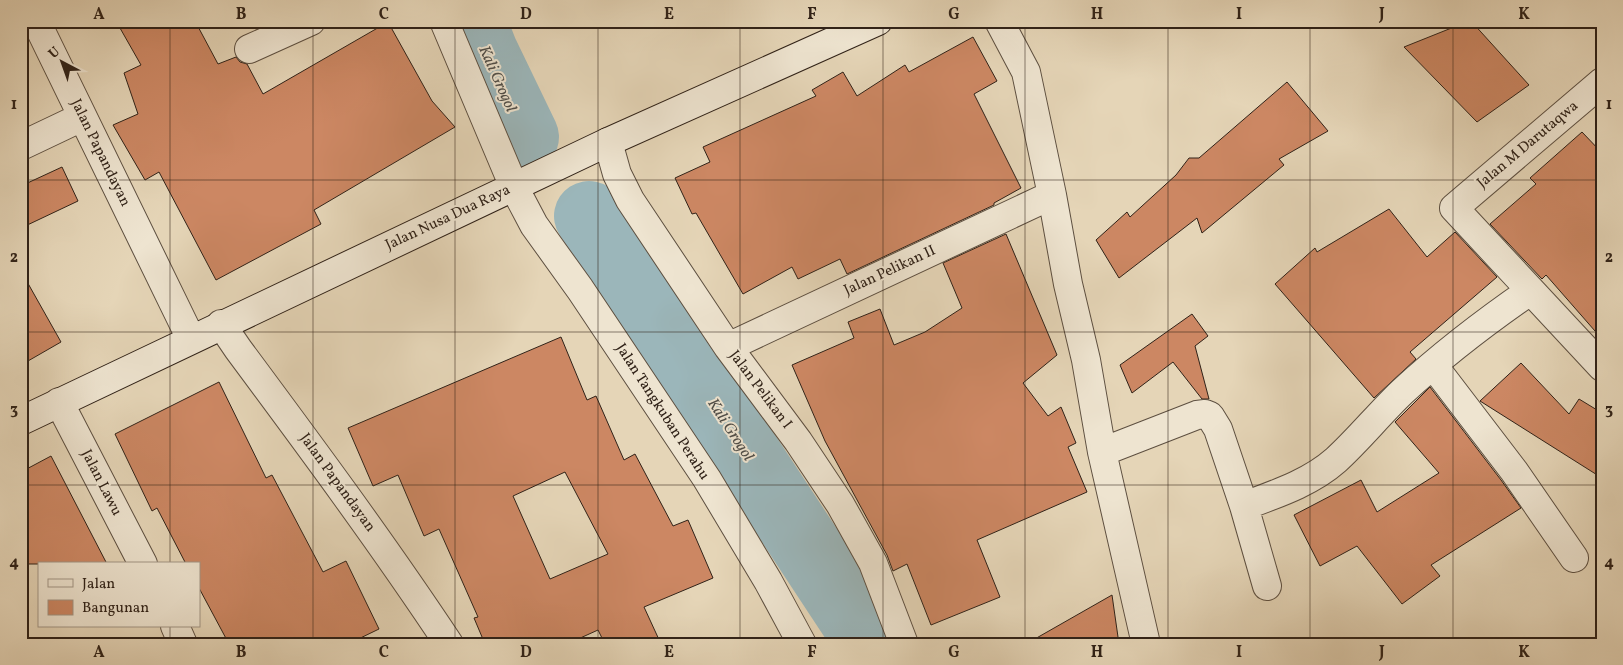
<svg xmlns="http://www.w3.org/2000/svg" width="1623" height="665" viewBox="0 0 1623 665" font-family="Vollkorn,serif">
	<style>
		.lines { fill: none; stroke-linecap: round; stroke-linejoin: round }
		.river { stroke: #9bb6ba; stroke-width: 70 }
		.building { fill: #cc8763; stroke: #302218; fill-rule: evenodd }
		.street-casing { stroke: #5d4f40; stroke-width: 30 }
		.secondary-casing { stroke: #302218; stroke-width: 30 }
		.street { stroke: #eee4d0; stroke-width: 28 }
		.secondary { stroke: #eee4d0; stroke-width: 28 }
		.grid { fill: none; stroke: #302218; stroke-width: 1; stroke-opacity: 0.55 }
		.labels { text-anchor: middle; dominant-baseline: central; stroke-width: 4; stroke-linejoin: round; paint-order: stroke }
		.street-label { font-size: 15px; fill: #302218; stroke: #eee4d0 }
		.water-label { font-size: 16px; font-style: italic; fill: #504e49; stroke: #eee4d0 }
		.neatline { fill: none; stroke: #302218; stroke-width: 2 }
		.grid-label { font-size: 16px; text-anchor: middle; font-weight: bold; fill: #302218 }
	</style>
	<rect width="100%" height="100%" fill="#e5d5b7"/>
	<filter id="stains"><feTurbulence type="fractalNoise" baseFrequency=".004" numOctaves="4"/><feColorMatrix values="0 0 0 0 .2 0 0 0 0 .09 0 0 0 0 .02 0 0 0 .5 -.17"/></filter>
	<radialGradient id="worn" r=".72"><stop offset=".6" stop-color="#630" stop-opacity="0"/><stop offset="1" stop-color="#630" stop-opacity=".3"/></radialGradient>
	<g class="lines">
		<path class="river" d="M471 21 483 52 524 137
			M589 216 871 644"/>
	</g>
	<path class="building" d="M116 21H195L218 64 236 57 240 62 247 64 263 94 388 22 432 101 455 127 314 210 321 224 216 280 159 172 145 180 113 125 138 114 124 73 141 65Z
		M1469 21H1471L1529 85 1477 122 1404 47Z
		M973 37 997 81 974 94 1021 188 994 203V205L847 274 840 259 798 279 792 267 743 294 696 213 692 214 675 178 710 162 703 147 816 96 812 90 843 72 857 96 905 65 909 72Z
		M1287 82 1328 131 1279 159 1284 165 1202 233 1197 218 1119 278 1096 240 1127 212 1130 217 1176 175 1189 158H1199Z
		M1582 132 1602 153V339L1546 275 1542 279 1490 224 1536 184 1530 178Z
		M62 167 78 201 21 228V186Z
		M1389 209 1427 257 1455 232 1497 277 1410 352 1416 359 1374 398 1275 284 1315 248 1317 252Z
		M1006 234 1057 355 1023 383 1048 416 1061 407 1076 443 1068 447 1087 492 977 540 1000 597 931 625 907 564 893 571 887 555 825 441 792 365 854 338 848 322 880 309 894 345 925 332 962 308 943 263Z
		M21 271 61 342 21 365Z
		M1192 314 1208 336 1195 346 1209 399H1202L1173 362 1132 393 1120 365Z
		M561 337 587 400 596 396 624 460 635 454 673 526 688 520 713 578 644 607 661 644H605L598 630 567 644H485L474 618 478 617 439 529 424 536 398 475 373 486 348 428ZM565 472 608 554 550 579 513 496Z
		M1521 363 1569 414 1579 399 1602 413V478L1480 401Z
		M219 382 266 478 272 475 323 572 346 561 379 629 348 644H229L199 588V564H186L157 508 152 511 115 434Z
		M1430 387 1501 480 1521 508 1431 565 1440 576 1402 604 1357 546 1320 566 1294 515 1361 480 1377 512 1439 473 1395 422Z
		M51 456 107 564H21V472Z
		M1112 595 1119 644H1026Z"/>
	<g class="lines">
		<defs>
			<path id="street" d="M36 21 191 339
				M444 21 514 187 534 225 580 289 707 479 768 581 802 644
				M999 21 1026 72 1052 195 1068 284 1086 360 1102 452 1146 644
				M249 49 311 21
				M1602 82 1454 208 1602 367
				M608 142 617 174 630 200 728 347 798 441 840 504 873 563 904 644
				M21 146 82 117
				M221 324 238 349C310 446 382 543 449 644
				M728 347 1052 195
				M1433 365 1514 471 1574 558
				M59 402 143 564
				M1102 452 1197 415 1205 414 1210 416 1218 429 1244 506 1267 586
				M1244 506C1276 494 1310 483 1336 460 1359 439 1379 414 1402 392 1442 355 1485 322 1530 291
				M175 626 183 644"/>
			<path id="secondary" d="M21 421 608 142 878 21"/>
		</defs>
		<use href="#street" class="street-casing"/>
		<use href="#secondary" class="secondary-casing"/>
		<use href="#street" class="street"/>
		<use href="#secondary" class="secondary"/>
	</g>
	<path class="grid" d="M170 21V564M313 21V644M455 21V644M598 21V644M740 21V644M883 21V644M1025 21V644M1168 21V644M1310 21V644M1453 21V644M21 180H1602M21 332H1602M21 485H1602M170 626V644"/>
	<g class="labels">
		<g class="street-label">
			<text transform="translate(1528 145) rotate(-40)">Jalan M Darutaqwa</text>
			<text transform="translate(100 153) rotate(64)">Jalan Papandayan</text>
			<text transform="translate(448 218) rotate(-25)">Jalan Nusa Dua Raya</text>
			<text transform="translate(890 271) rotate(-25)">Jalan Pelikan II</text>
			<text transform="translate(760 390) rotate(53)">Jalan Pelikan I</text>
			<text transform="translate(662 412) rotate(57)">Jalan Tangkuban Perahu</text>
			<text transform="translate(101 483) rotate(63)">Jalan Lawu</text>
			<text transform="translate(337 483) rotate(54)">Jalan Papandayan</text>
		</g>
		<g class="water-label">
			<text transform="translate(497 79) rotate(66)">Kali Grogol</text>
			<text transform="translate(730 430) rotate(57)">Kali Grogol</text>
		</g>
	</g>
	<rect width="1623" height="665" fill="none" stroke="#e5d5b7" stroke-width="55"/>
	<rect x="38" y="562" width="162" height="65" fill="#eee4d0" stroke="#a29686"/>
	<rect x="48" y="579" width="25" height="8" fill="#eee4d0" stroke="#a29686"/>
	<text x="82" y="588" font-size="15" fill="#302218">Jalan</text>
	<rect x="48" y="600" width="25" height="15" fill="#cc8763" stroke="#a29686"/>
	<text x="82" y="612" font-size="15" fill="#302218">Bangunan</text>
	<g transform="translate(62 62) rotate(319)" stroke="#eee4d0" stroke-width="4" paint-order="stroke">
	<path d="M0-4L9 19L0 12L-9 19Z" fill="#302218"/>
	<text y="-8" font-size="14" font-weight="bold" text-anchor="middle" fill="#302218">U</text>
	</g>
	<rect x="28" y="28" width="1568" height="610" class="neatline"/>
	<g class="grid-label">
		<text x="99" y="19">A</text>
		<text x="241" y="19">B</text>
		<text x="384" y="19">C</text>
		<text x="526" y="19">D</text>
		<text x="669" y="19">E</text>
		<text x="812" y="19">F</text>
		<text x="954" y="19">G</text>
		<text x="1097" y="19">H</text>
		<text x="1239" y="19">I</text>
		<text x="1382" y="19">J</text>
		<text x="1524" y="19">K</text>
		<text x="14" y="109">1</text>
		<text x="1609" y="109">1</text>
		<text x="14" y="262">2</text>
		<text x="1609" y="262">2</text>
		<text x="14" y="414">3</text>
		<text x="1609" y="414">3</text>
		<text x="14" y="567">4</text>
		<text x="1609" y="567">4</text>
		<text x="99" y="657">A</text>
		<text x="241" y="657">B</text>
		<text x="384" y="657">C</text>
		<text x="526" y="657">D</text>
		<text x="669" y="657">E</text>
		<text x="812" y="657">F</text>
		<text x="954" y="657">G</text>
		<text x="1097" y="657">H</text>
		<text x="1239" y="657">I</text>
		<text x="1382" y="657">J</text>
		<text x="1524" y="657">K</text>
	</g>
	<rect width="100%" height="100%" filter="url(#stains)"/>
	<rect width="100%" height="100%" fill="url(#worn)"/>
</svg>
